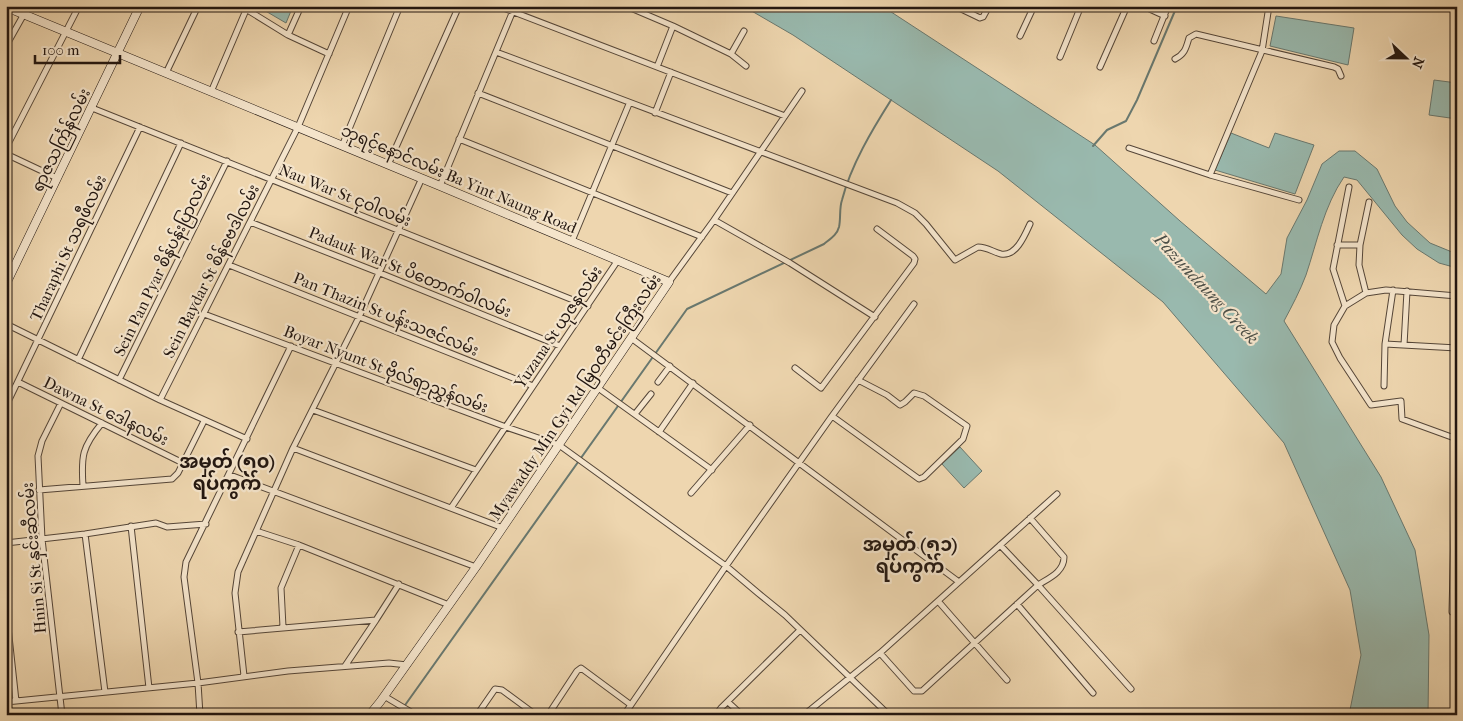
<svg xmlns="http://www.w3.org/2000/svg" width="1463" height="721" viewBox="0 0 1463 721" font-family="'IM FELL French Canon','Noto Sans Myanmar',serif">
	<style>
		.water { fill: #99b9ae; stroke: #69786f }
		.lines { fill: none; stroke-linecap: round; stroke-linejoin: round }
		.stream { stroke: #69786f; stroke-width: 2 }
		.minor-casing { stroke: #554638; stroke-width: 7 }
		.secondary-casing { stroke: #221610; stroke-width: 9 }
		.minor { stroke: #f4e4cb; stroke-width: 5 }
		.secondary { stroke: #f4e4cb; stroke-width: 8 }
		.labels { text-anchor: middle; dominant-baseline: central; stroke-width: 4.5; stroke-linejoin: round; paint-order: stroke }
		.street-label { font-size: 16px; fill: #221610; stroke: #f4e4cb }
		.water-label { font-size: 18px; font-style: italic; fill: #4c4f47; stroke: #f4e4cb }
		.quarter-label { font-size: 19px; font-weight: bold; fill: #221610; stroke: #f4e4cb }
	</style>
	<rect width="100%" height="100%" fill="#eed6af"/>
	<filter id="stains"><feTurbulence type="fractalNoise" baseFrequency=".004" numOctaves="4"/><feColorMatrix values="0 0 0 0 .2 0 0 0 0 .09 0 0 0 0 .02 0 0 0 .5 -.17"/></filter>
	<radialGradient id="worn" r=".72"><stop offset=".6" stop-color="#630" stop-opacity="0"/><stop offset="1" stop-color="#630" stop-opacity=".3"/></radialGradient>
	<path class="water" d="M257 6H293L286 23Z
		M743 6H882L1095 145 1180 221 1266 294 1281 274 1287 238 1307 200 1322 164 1339 151H1355L1377 169 1395 206 1407 222 1430 243 1452 252H1457V268L1439 263 1417 249 1402 235 1357 180 1344 177C1324 206 1317 242 1306 275 1300 291 1292 306 1284 321L1381 477 1415 550 1429 635 1428 715H1349L1361 655 1350 590 1284 443 1163 302 998 171 793 35Z
		M1276 16 1354 28 1348 65 1270 46Z
		M1434 80 1457 83V119L1429 115Z
		M1231 133 1269 148 1275 133 1314 145 1295 194 1215 170Z
		M960 447 982 471 964 488 942 464Z"/>
	<g class="lines">
		<path class="stream" d="M1093 146 1107 130 1126 121 1137 100 1177 6
			M398 715 687 309 824 244C830 239 837 235 839 227 841 218 839 209 842 200 851 165 872 130 891 100"/>
		<defs>
			<path id="minor" d="M241 6 288 35 329 54
				M498 6 785 116
				M626 6 673 26 657 67
				M955 6 980 18 983 17 989 6
				M1143 6 1165 16
				M673 26 731 54 746 66
				M288 35 301 6
				M1020 36 1034 6
				M1154 41 1168 6
				M6 46 24 14
				M496 52 897 203 915 213 926 224 955 260 978 247C987 247 993 252 1001 254 1016 257 1025 235 1030 224
				M731 54 744 31
				M1060 57 1081 6
				M1175 59C1185 54 1186 48 1189 38L1196 34 1334 67 1338 69 1341 76
				M1100 67 1127 6
				M166 73 198 6
				M211 92 246 10
				M478 93 732 193
				M92 108 588 306
				M655 113 671 72
				M459 139 702 237
				M342 146 400 6
				M6 148 79 6
				M1129 148 1210 175 1299 200
				M6 154 57 178
				M388 165 459 6
				M1210 175 1262 51 1269 6
				M440 186 515 6
				M714 220 790 263 875 317
				M250 222 380 273 560 346
				M572 241 629 104
				M1337 245H1360
				M229 265 533 386
				M669 282 714 220 802 91
				M1366 293 1359 265 1360 245 1369 202
				M1457 296 1386 290 1366 293 1345 306 1334 325 1332 342 1340 358 1371 405 1401 401 1402 419 1457 439
				M1345 306 1333 269 1349 187
				M204 314 506 427 559 445 726 566 758 593 785 615 889 715
				M6 324 160 400 247 439
				M631 338 959 582
				M1385 344 1457 348
				M1404 345 1407 291
				M78 360 181 143
				M795 368 821 388 914 263 915 259 913 256 877 229
				M119 380 227 161
				M858 380 887 395 900 405 905 402 914 393 924 396 967 426 963 439 924 477 919 479 832 416 914 304
				M18 382 183 463
				M658 382 670 366
				M1384 386 1385 344 1393 290
				M598 388 712 470
				M160 400 298 127 349 6
				M61 403 42 441 38 456 42 539 62 715
				M6 406 140 127
				M313 410 476 470
				M635 414 651 394
				M659 432 693 383
				M293 448 503 528
				M230 475 476 567
				M83 486C81 456 82 447 102 423
				M39 490 172 479 178 473 204 421
				M691 493 750 425
				M451 508 618 260
				M1030 518 1064 557C1064 572 1049 578 1038 585L1131 689
				M131 526 149 688
				M256 531 299 545 449 605
				M85 534 105 692
				M6 543 85 534 156 523 167 527 206 524
				M938 601 1007 680
				M1017 604 1093 693
				M6 609 16 701
				M1452 612 1457 407
				M283 627 281 588 299 545
				M238 632 376 620 399 584
				M880 653 914 691H922L1038 585 1000 545
				M345 666 376 620
				M244 676 235 593 238 572 293 448 359 317 422 178
				M384 696 416 715
				M6 702 198 683 288 671 389 663 407 665
				M728 702 742 715
				M200 715 198 683 184 577 186 562 291 346
				M477 715 495 689 502 690 536 715
				M548 715 577 671 581 668 631 705
				M624 715 726 566 832 416
				M716 715 721 708 800 630
				M804 715 880 653 1057 494"/>
			<path id="secondary" d="M6 7 440 186 669 282 476 567 380 702 371 713 367 715
				M6 284 140 6"/>
		</defs>
		<use href="#minor" class="minor-casing"/>
		<use href="#secondary" class="secondary-casing"/>
		<use href="#minor" class="minor"/>
		<use href="#secondary" class="secondary"/>
	</g>
	<g class="labels">
		<g class="street-label">
			<text transform="translate(61 140) rotate(-64)">ရာဇသင်္ကြန်လမ်း</text>
			<text transform="translate(459 179) rotate(23)">ဘုရင့်နောင်လမ်း Ba Yint Naung Road</text>
			<text transform="translate(345 195) rotate(22)">Nau War St ငုဝါလမ်း</text>
			<text transform="translate(68 248) rotate(-65)">Tharaphi St သရဖီလမ်း</text>
			<text transform="translate(162 265) rotate(-64)">Sein Pan Pyar စိန်ပန်းပြာလမ်း</text>
			<text transform="translate(211 271) rotate(-63)">Sein Baydar St စိန်ဗေဒါလမ်း</text>
			<text transform="translate(410 272) rotate(22)">Padauk War St ပိတောက်ဝါလမ်း</text>
			<text transform="translate(386 314) rotate(22)">Pan Thazin St ပန်းသဇင်လမ်း</text>
			<text transform="translate(558 327) rotate(-56)">Yuzana St ယုဇနလမ်း</text>
			<text transform="translate(386 369) rotate(21)">Boyar Nyunt St ဗိုလ်ရာညွှန်လမ်း</text>
			<text transform="translate(575 397) rotate(-56)">Myawaddy Min Gyi Rd မြဝတီမင်းကြီးလမ်း</text>
			<text transform="translate(106 411) rotate(26)">Dawna St ဒေါနလမ်း</text>
			<text transform="translate(34 558) rotate(-95)">Hnin Si St နှင်းဆီလမ်း</text>
		</g>
		<g class="water-label">
			<text transform="translate(1206 289) rotate(47)">Pazundaung Creek</text>
		</g>
		<g class="quarter-label">
			<text x="227" y="462">အမှတ် (၅၀)<tspan x="227" dy="22">ရပ်ကွက်</tspan></text>
			<text x="910" y="545">အမှတ် (၅၁)<tspan x="910" dy="22">ရပ်ကွက်</tspan></text>
		</g>
	</g>
	<rect width="1463" height="721" fill="none" stroke="#eed6af" stroke-width="25"/>
	<rect x="8" y="8" width="1448" height="706" fill="none" stroke="#221610" stroke-width="2.5"/>
	<rect x="12" y="12" width="1438" height="696" fill="none" stroke="#221610"/>
	<g transform="translate(1406 58) rotate(112)" stroke="#f4e4cb" stroke-width="4" paint-order="stroke">
	<path d="M0-4L9 19L0 12L-9 19Z" fill="#221610"/>
	<text y="-8" font-size="14" font-weight="bold" text-anchor="middle" fill="#221610">N</text>
	</g>
	<path d="M35 55v8h85v-8" fill="none" stroke="#221610" stroke-width="2.5"/>
	<text x="42" y="55" font-size="15" fill="#221610" stroke="#f4e4cb" stroke-width="4" paint-order="stroke">100 m</text>
	<rect width="100%" height="100%" filter="url(#stains)"/>
	<rect width="100%" height="100%" fill="url(#worn)"/>
</svg>
